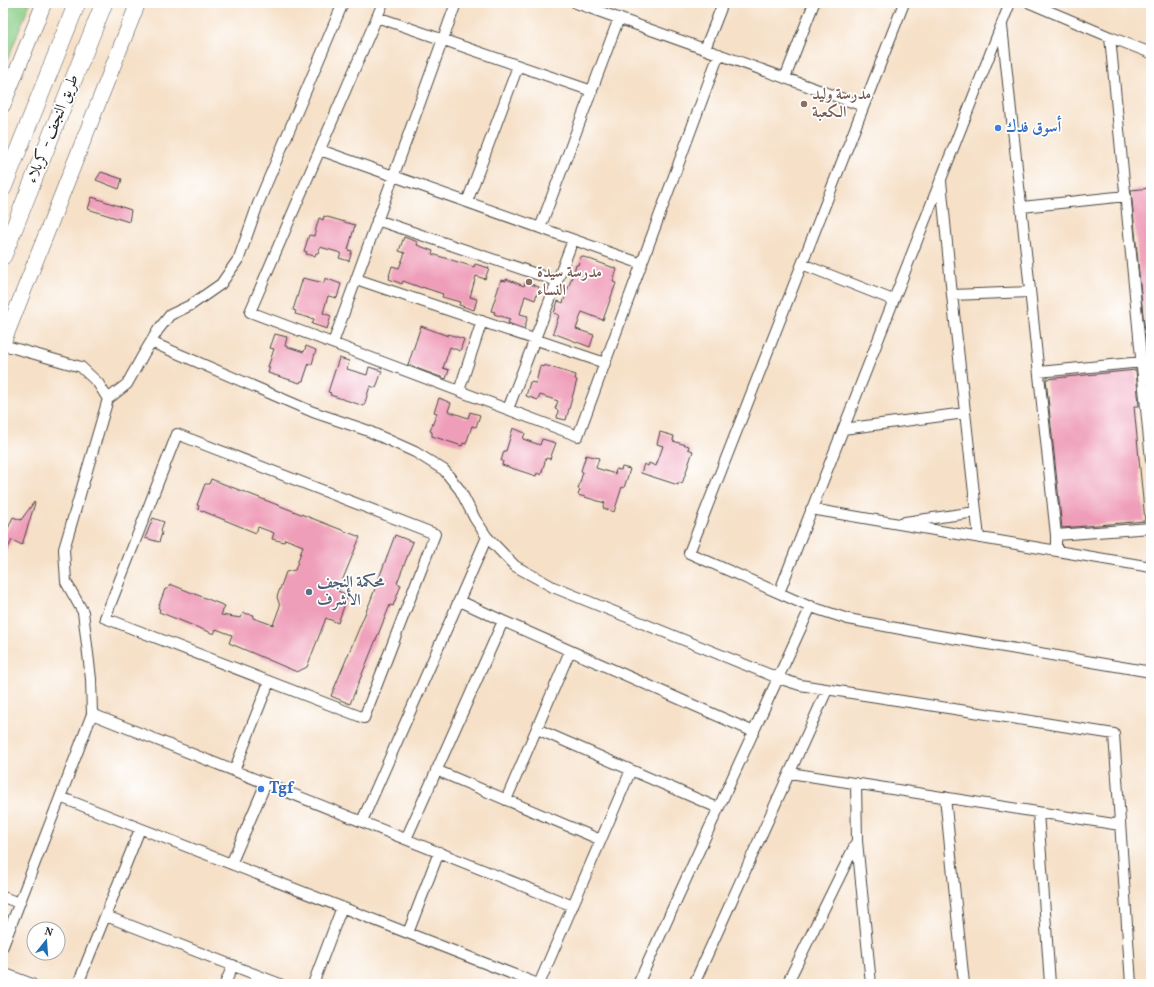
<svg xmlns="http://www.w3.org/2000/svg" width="1154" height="987" viewBox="0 0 1154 987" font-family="Vollkorn,Amiri,serif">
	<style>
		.green { fill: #8acd86; stroke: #5a7c58 }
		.building { fill: #ef9eb9 }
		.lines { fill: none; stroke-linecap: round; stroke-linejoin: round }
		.minor-casing { stroke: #494642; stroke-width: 12 }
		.secondary-casing { stroke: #494642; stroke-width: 16 }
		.trunk-casing { stroke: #494642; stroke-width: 18 }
		.minor { stroke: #fff; stroke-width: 10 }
		.secondary { stroke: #fff; stroke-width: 15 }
		.trunk { stroke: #fff; stroke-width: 17 }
		.education-dot { fill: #8d6e63; stroke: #fff; stroke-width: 1.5 }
		.shop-dot { fill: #3f7fe0; stroke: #fff; stroke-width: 1.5 }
		.service-dot { fill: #5c6f8a; stroke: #fff; stroke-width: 1.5 }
		.labels { text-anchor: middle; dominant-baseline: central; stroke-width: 3.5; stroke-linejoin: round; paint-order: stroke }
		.education-label { font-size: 16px; font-weight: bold; fill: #785e54; stroke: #fff; text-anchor: start }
		.shop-label { font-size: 16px; font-weight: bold; fill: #366cbe; stroke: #fff; text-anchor: start }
		.street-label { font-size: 16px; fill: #2b2b2b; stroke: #fff }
		.service-label { font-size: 16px; font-weight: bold; fill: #4e5e75; stroke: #fff; text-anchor: start }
	</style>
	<rect width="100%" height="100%" fill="#fff"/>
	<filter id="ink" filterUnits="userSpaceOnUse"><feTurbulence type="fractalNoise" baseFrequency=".025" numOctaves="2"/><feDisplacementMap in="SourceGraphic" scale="8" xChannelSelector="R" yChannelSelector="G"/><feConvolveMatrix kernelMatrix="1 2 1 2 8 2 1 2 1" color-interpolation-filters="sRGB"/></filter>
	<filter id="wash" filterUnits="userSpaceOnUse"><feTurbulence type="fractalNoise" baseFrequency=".012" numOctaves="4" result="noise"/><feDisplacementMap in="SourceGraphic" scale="16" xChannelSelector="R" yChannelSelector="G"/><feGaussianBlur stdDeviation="0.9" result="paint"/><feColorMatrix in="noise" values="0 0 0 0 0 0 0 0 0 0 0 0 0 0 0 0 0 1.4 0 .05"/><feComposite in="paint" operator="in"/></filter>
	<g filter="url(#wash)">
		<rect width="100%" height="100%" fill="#f6e0c7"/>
		<path class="green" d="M3 3H30L3 71Z"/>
		<g id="blocks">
			<path class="building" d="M101 172 122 179 119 189 96 180Z
				M1151 188V366H1148L1131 190Z
				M92 197 131 210 129 222 88 209Z
				M324 216 355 225 348 250 352 251 349 261 339 258 341 253 320 247 318 253H316L315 256 306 254 307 252 304 251 309 235 314 236 319 218 323 220Z
				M404 237 418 242 417 245 433 251 432 254 474 267 475 264 489 268 485 279 476 276 470 297 477 299 474 310 459 305 460 302 442 297 443 294 422 287V288L403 281 402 284 389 279 390 276H389L392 266 399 268 405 253 399 251Z
				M581 256 617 269 613 282 616 283 603 320 582 312 576 329 594 335 590 347 553 333 559 315 554 313 558 301 563 303 576 265H578Z
				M303 278 324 283 325 278 341 284 337 298 328 296 323 313 331 316 327 329 312 324 314 319 295 314 296 311 293 310Z
				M506 279 524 286 525 282 539 287 535 300 525 296 520 314 528 316 524 329 508 323 510 319 494 314 495 312 491 311 501 280 506 281Z
				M421 326 448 336V334L464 339 460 351 450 347 443 368 449 370 446 379 408 365Z
				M275 334 287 337 285 346 304 352 306 346 316 350 312 364 309 363 303 381H301L300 383 268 373 270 367H268L274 349 270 348Z
				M339 358 349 361 347 369 367 375 369 367 382 371 376 388 370 386 364 406 330 395 331 393 328 392Z
				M544 365 576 375 575 379 577 380 566 420 557 418 558 410 555 409 558 401 540 395 538 400 526 396 530 382 536 383 540 366 544 367Z
				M1136 370 1139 406H1134L1145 521 1062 528 1046 379Z
				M439 398 451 403 448 411 468 418 470 412 480 415 476 427 472 426 466 444 463 443 462 446 432 436V432L430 431 437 413 434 412Z
				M513 428 525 433 523 439 540 445 542 439 556 443 550 459 546 458 541 475 537 473 536 476 502 465 503 461H501L504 451H506Z
				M660 432 674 436 673 441 689 446 688 449 693 451 682 484 679 482 678 485 641 473 644 464 648 466 649 463 656 466 663 446 657 444Z
				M586 455 599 458 596 468 615 474 616 469 621 470 622 467 630 469 624 488 622 487 614 512 603 508 605 503 578 495 580 490 578 489 583 472 581 471Z
				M211 479 360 537 338 591 348 595 338 623 326 618 307 667 297 672 229 643 232 635 216 629 214 634 159 612 160 609 158 608 165 589H168L170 584 225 606 221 615 241 618 243 613 254 615 253 618 273 625 280 606 277 597 286 572 295 570 303 546 285 539 284 542 272 539 274 533 258 527 256 533 198 509 199 506 197 505 205 484H209Z
				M34 502 35 503 22 545 12 540 3 558V540L13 517 21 520Z
				M153 518 164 522 161 530 162 533 159 542 145 538Z
				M395 535 413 542 397 583 401 585 393 606 390 605 350 704 331 696 370 602Z"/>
		</g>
	</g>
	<g filter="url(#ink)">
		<use href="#blocks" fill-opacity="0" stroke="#494642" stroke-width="1"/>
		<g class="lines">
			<defs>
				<path id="minor" d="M383 3 250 312 578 436 719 54
					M576 3 863 106
					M904 3 689 553 779 593 808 606 848 619 922 633 1151 672
					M1030 3 1110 37 1151 53
					M377 17 592 91
					M1002 26 1056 535V551
					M1110 37 1151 460
					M705 49 723 3
					M785 78 814 3
					M320 150 642 264
					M941 181 952 295 979 538
					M467 202 518 66
					M1022 207 1126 196
					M377 220 557 281
					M540 228 619 18
					M802 264 893 300
					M356 279 605 363
					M952 295 1030 292
					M151 342 313 412 366 430 415 452 444 470 460 490 475 519 487 537 515 566 553 587 778 678 800 685 1114 734 1131 984
					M333 343 456 3
					M3 345 81 367 98 383 108 399 64 549 66 582 83 612 91 679 92 714 3 946
					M1039 372 1142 362
					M459 391 482 321
					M108 399 127 384 143 355 158 330 170 315 191 305 221 284 239 258 258 204 343 3
					M508 409 573 240
					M843 429 965 413
					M177 434 435 534 364 718 105 618Z
					M811 509 1151 567
					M905 522 976 512
					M1056 535 1151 528
					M779 593 1010 3
					M460 601 503 621 754 732
					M92 714 573 906
					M537 729 718 808
					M436 770 601 840
					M234 771 269 682
					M790 773 1120 825
					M60 797 538 984
					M945 797 964 984
					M506 800 570 651
					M1038 812 1050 984
					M362 821 487 537
					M406 839 503 621
					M857 841 871 984
					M231 864 266 783
					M3 897 19 903
					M106 916 280 984
					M408 933 439 852
					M3 973 32 984
					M78 984 140 829
					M225 984 233 965
					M313 984 342 907
					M539 984 631 770
					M638 984 811 606
					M694 984 827 690
					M787 984 857 841 856 783"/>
				<path id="secondary" d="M3 105 44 3
					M3 343 138 3"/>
				<path id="trunk" d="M3 188 77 3
					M3 256 104 3"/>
			</defs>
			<use href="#minor" class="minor-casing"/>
			<use href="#secondary" class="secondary-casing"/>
			<use href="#trunk" class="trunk-casing"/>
			<use href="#minor" class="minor"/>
			<use href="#secondary" class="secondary"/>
			<use href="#trunk" class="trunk"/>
		</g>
	</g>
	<g class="education-dot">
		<circle cx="804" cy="104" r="4"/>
		<circle cx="529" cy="282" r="4"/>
	</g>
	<g class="shop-dot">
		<circle cx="998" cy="128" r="4"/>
		<circle cx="261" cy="789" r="4"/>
	</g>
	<circle class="service-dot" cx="309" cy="592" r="4"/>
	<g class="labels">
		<g class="education-label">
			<text x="812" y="95">مدرسة وليد<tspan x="812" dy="18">الكعبة</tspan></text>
			<text x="537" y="273">مدرسة سيدة<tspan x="537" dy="18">النساء</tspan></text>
		</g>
		<g class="shop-label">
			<text x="1006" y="128">أسوق فدك</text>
			<text x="269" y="789">Tgf</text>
		</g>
		<g class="street-label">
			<text transform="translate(53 129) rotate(-68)">طريق النجف - کربلاء</text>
		</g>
		<g class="service-label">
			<text x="317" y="583">محكمة النجف<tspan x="317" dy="18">الأشرف</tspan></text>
		</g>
	</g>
	<rect width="1154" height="987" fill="none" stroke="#fff" stroke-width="16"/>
	<g transform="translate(46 941) rotate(17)"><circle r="19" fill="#ffffff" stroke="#aaaaaa"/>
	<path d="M0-3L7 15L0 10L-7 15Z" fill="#1f6fb2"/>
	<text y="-6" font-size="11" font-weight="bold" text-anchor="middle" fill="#2b2b2b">N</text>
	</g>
</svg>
